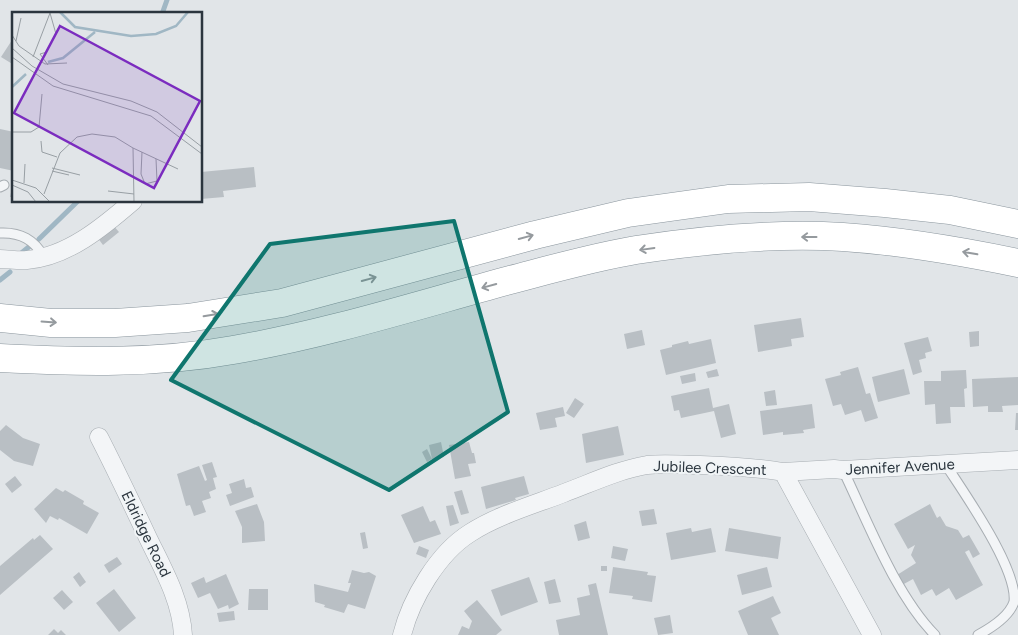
<svg xmlns="http://www.w3.org/2000/svg" width="1018" height="635" viewBox="0 0 1018 635" font-family="Figtree,sans-serif">
	<style>
		.lines { fill: none; stroke-linecap: round; stroke-linejoin: round }
		.stream { stroke: #a0b7c4; stroke-width: 5 }
		.building { fill: #b9bfc4 }
		.service-casing { stroke: #a7adb2; stroke-width: 11 }
		.minor-casing { stroke: #a7adb2; stroke-width: 19 }
		.motorway-casing { stroke: #8a959d; stroke-width: 29 }
		.service { stroke: #f3f5f7; stroke-width: 9 }
		.minor { stroke: #f3f5f7; stroke-width: 18 }
		.motorway { stroke: #fff; stroke-width: 28 }
		.oneway { stroke: #959a9e }
		.marked { fill: #0f766e; fill-opacity: 0.2; stroke: #0f766e; stroke-width: 4; stroke-linejoin: round }
		.labels { text-anchor: middle; dominant-baseline: central; stroke-width: 4; stroke-linejoin: round; paint-order: stroke }
		.street-label { font-size: 15px; fill: #2b353e; stroke: #f0f4f6 }
		.inset-river { fill: none; stroke: #a0b7c4; stroke-width: 2.5 }
		.inset-road { fill: none; stroke: #989fa4; stroke-width: 1 }
		.view { fill: #7b2cbf; fill-opacity: 0.15; stroke: #7b2cbf; stroke-width: 2.5 }
		.inset-edge { fill: none; stroke: #2b353e; stroke-width: 2.5 }
	</style>
	<rect width="100%" height="100%" fill="#e1e5e8"/>
	<g class="lines">
		<path class="stream" d="M162 14 167 0
			M39 239 78 201
			M19 255 30 246
			M0 280 10 272"/>
	</g>
	<path class="building" d="M14 37V65L1 57Z
		M0 129 14 132V171L0 168Z
		M254 167 256 187 223 191 224 197 201 199V172Z
		M13 183H14V197H10Z
		M112 224 119 232 103 245 97 237Z
		M801 318 804 337 791 339 792 346 758 352 754 325Z
		M642 330 645 345 627 349 624 334Z
		M979 331V346L970 347 969 332Z
		M928 337 932 351 925 353 926 358 919 360 922 372 913 375 904 343Z
		M711 339 716 363 666 375 660 350 672 347V345L688 341 689 344Z
		M858 367 866 394 870 393 878 418 865 422 861 410 845 415 841 404 833 406 825 379 841 375 840 372Z
		M717 369 719 376 708 378 706 372Z
		M904 369 910 394 878 402 872 377Z
		M966 370 967 388 964 389 965 407H950L951 423 936 424 935 404 925 405 924 381H941V371Z
		M695 373 696 381 682 384 680 376Z
		M1018 377V405L1002 406 1003 412H988V406L973 407 972 379Z
		M709 388 713 408 729 404 736 434 721 438 714 411 681 418 679 410 674 411 671 396Z
		M775 390 777 405 766 406 764 392Z
		M575 398 584 404 574 418 566 413Z
		M812 404 815 428 803 430 804 433 783 435V432L763 435 760 411Z
		M563 407 565 416 555 418 557 427 540 430 536 413Z
		M1016 413H1018V430H1015Z
		M6 425 23 438 40 444 33 466 14 461 0 450V431Z
		M618 426 624 455 586 463 582 434Z
		M441 442 444 457 432 459 429 445Z
		M469 442 472 453H474L476 463 468 464 471 476 455 479 449 445Z
		M427 449 432 459 427 462 422 452Z
		M212 462 217 477 213 478 216 489 209 492 211 498 202 501 206 512 194 516 190 505 186 506 177 474 199 466 205 481 207 480 202 465Z
		M15 476 22 485 12 493 5 484Z
		M524 476 529 494 515 498 516 500 486 509 481 487Z
		M244 479 246 488 251 487 254 497 230 506 226 495 232 493 229 484Z
		M56 488 63 492 65 490 84 501 83 504 99 513 87 534 59 518 58 520 50 516 46 523 34 509Z
		M462 490 469 513 461 515 454 492Z
		M257 504 264 522 265 541 242 543V527L235 511Z
		M930 504 937 518 940 516 946 526 958 530 963 538 969 535 980 554 973 558 969 550 965 552 983 585 956 600 949 588 936 596 932 589 921 595 913 579 902 585 897 575 916 563 911 555 915 545 908 549 894 524Z
		M453 505 459 523 450 526 446 506Z
		M423 506 430 522 435 520 441 534 414 543 401 515Z
		M654 509 657 524 642 526 639 511Z
		M586 521 590 538 578 541 574 525Z
		M691 528 692 532 711 528 716 552 671 560 666 533Z
		M729 528 781 537 778 559 725 551Z
		M365 532 368 548 363 549 360 533Z
		M40 535 53 549 0 595V566L33 538 34 540Z
		M419 546 429 550 426 558 416 554Z
		M613 546 628 549 625 561 611 558Z
		M117 557 122 564 109 573 104 565Z
		M601 566H607V571H601Z
		M613 567 648 572 647 575 656 576 652 602 632 599 633 596 609 593Z
		M767 567 772 587 742 595 737 575Z
		M352 570 364 573 369 572 376 576 365 609 348 604 344 613 324 607 325 605 315 602 314 584 348 592 351 583H348Z
		M79 572 86 582 80 587 73 577Z
		M226 574 239 604 229 609 228 605 218 609 210 593 198 598 191 583 204 577 206 583Z
		M529 577 538 602 501 616 491 590Z
		M555 579 561 602 549 604 544 582Z
		M596 583 608 635H559L556 620 580 615 577 598 590 595 588 585Z
		M114 589 136 618 119 632 96 603Z
		M249 589H268V610H248Z
		M62 590 73 602 64 610 53 598Z
		M773 596 781 613 771 618 779 635H748L738 611Z
		M477 600 502 630 496 635H458L462 626 469 629 472 621 464 611Z
		M234 611 235 620 219 622 217 613Z
		M670 615 673 633 658 635 654 618Z
		M54 629 58 633 61 630 66 635H48Z"/>
	<g class="lines">
		<defs>
			<path id="service" d="M0 187 4 185
				M0 233C21 232 34 240 44 257
				M946 465C964 493 1018 569 1014 602 1009 617 991 628 978 635
				M843 470C868 522 895 594 935 635"/>
			<path id="minor" d="M0 259C9 259 18 261 27 260 67 257 103 227 133 201
				M99 437C116 470 132 504 148 538 163 569 181 600 183 635
				M783 472 834 469 843 470 1018 460
				M402 635C411 599 438 553 470 533 498 515 533 505 564 493 591 483 618 470 647 465 664 463 682 465 700 465 728 466 755 467 783 472L872 635"/>
			<path id="motorway" d="M0 318 51 323H115L188 318 282 303 535 235 628 213 728 199 809 197 885 203 950 210 1018 224
				M0 358C78 362 156 364 233 350 327 334 418 305 510 280 552 269 594 257 636 250 702 240 777 233 843 237 902 241 960 251 1018 263"/>
		</defs>
		<use href="#service" class="service-casing"/>
		<use href="#minor" class="minor-casing"/>
		<use href="#motorway" class="motorway-casing"/>
		<use href="#service" class="service"/>
		<use href="#minor" class="minor"/>
		<use href="#motorway" class="motorway"/>
	</g>
	<defs><path id="oneway-shaft" d="M-6 0H5M1.5-3L5.5 0L1.5 3" fill="none" stroke-width="1.6" stroke-linecap="round" stroke-linejoin="round" transform="scale(1.25)"/></defs>
	<g class="oneway">
		<use href="#oneway-shaft" transform="translate(526 237) rotate(-15)"/>
		<use href="#oneway-shaft" transform="translate(809 237) rotate(-180)"/>
		<use href="#oneway-shaft" transform="translate(647 249) rotate(172)"/>
		<use href="#oneway-shaft" transform="translate(970 253) rotate(-170)"/>
		<use href="#oneway-shaft" transform="translate(369 279) rotate(-15)"/>
		<use href="#oneway-shaft" transform="translate(489 286) rotate(165)"/>
		<use href="#oneway-shaft" transform="translate(211 315) rotate(-9)"/>
		<use href="#oneway-shaft" transform="translate(49 322) rotate(4)"/>
	</g>
	<path class="marked" d="M454 221 508 412 389 490 171 380 270 244Z"/>
	<g class="labels">
		<g class="street-label">
			<text transform="translate(900 467) rotate(-3)">Jennifer Avenue</text>
			<text transform="translate(710 468) rotate(2)">Jubilee Crescent</text>
			<text transform="translate(146 534) rotate(64)">Eldridge Road</text>
		</g>
	</g>
	<g transform="translate(12 12)">
		<rect width="190" height="190" fill="#e1e5e8"/>
		<path class="inset-river" d="M48 0 63 15 119 24 144 22 164 14 176 0M36 50 51 46 83 20M0 75 14 62"/>
		<path class="inset-road" d="M0 23 7 34 33 52 55 51M4 29 9 6M0 36 20 54 51 72 119 89 145 100 190 135M35 40 28 42 36 53M0 45 41 74 139 104 190 142M21 45 38 1 44 22M0 120H19L27 115 30 82M29 129 30 140 45 145M121 136 166 157M130 140 129 162 133 172 145 169 144 147M40 156 68 163M40 159 57 163M0 168 24 176 38 190M12 171 13 152M0 173 16 180 24 190M96 179 122 182M32 182 48 141 65 125 80 122 103 125 121 136 122 190"/>
		<path class="view" d="M48 14 188 89 142 176 2 101Z"/>
		<rect width="190" height="190" class="inset-edge"/>
	</g>
</svg>
